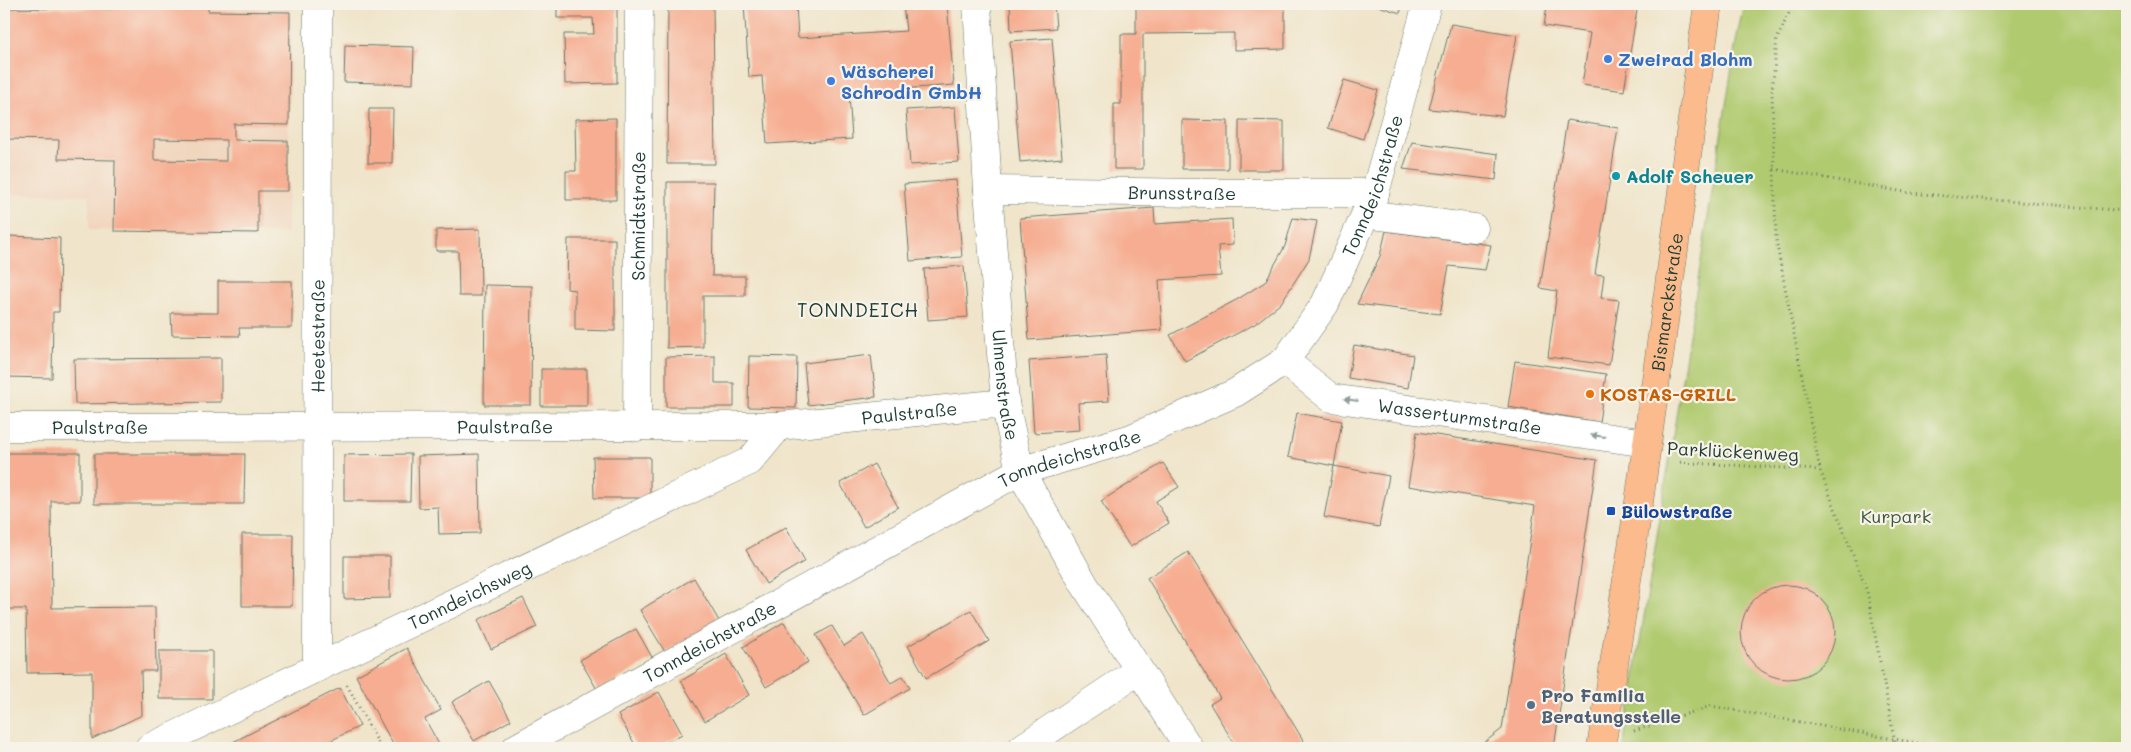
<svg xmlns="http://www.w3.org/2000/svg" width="2131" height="752" viewBox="0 0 2131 752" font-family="Mali,sans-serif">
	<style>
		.built { fill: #f1d5bd }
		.green { fill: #b0ca6f; stroke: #688452 }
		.building { fill: #f6ad91; fill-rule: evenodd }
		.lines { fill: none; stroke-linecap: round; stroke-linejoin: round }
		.minor-casing { stroke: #687869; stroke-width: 29 }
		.major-casing { stroke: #687869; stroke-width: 29 }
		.path { stroke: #687869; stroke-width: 3; stroke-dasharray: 1 4; stroke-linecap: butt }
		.minor { stroke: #fff; stroke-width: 28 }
		.major { stroke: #fbbb8d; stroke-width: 28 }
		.oneway { fill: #8f9e9a }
		.shop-dot { fill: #3f7fe0; stroke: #f7f3e8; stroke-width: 2 }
		.culture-dot { fill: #0f9aa8; stroke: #f7f3e8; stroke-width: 2 }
		.food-dot { fill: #e8710a; stroke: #f7f3e8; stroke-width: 2 }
		.transit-dot { fill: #1a4fb4; stroke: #f7f3e8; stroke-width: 2 }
		.service-dot { fill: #5c6f8a; stroke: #f7f3e8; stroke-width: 2 }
		.labels { text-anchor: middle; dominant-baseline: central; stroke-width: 4.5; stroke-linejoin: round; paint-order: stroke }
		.shop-label { font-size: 18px; font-weight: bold; fill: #366cbe; stroke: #f7f3e8; text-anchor: start }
		.culture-label { font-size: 18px; font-weight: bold; fill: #0d838f; stroke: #f7f3e8; text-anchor: start }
		.street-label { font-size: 18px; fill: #1f3d34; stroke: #f7f3e8 }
		.food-label { font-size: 18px; font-weight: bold; fill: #c56008; stroke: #f7f3e8; text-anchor: start }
		.transit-label { font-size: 18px; font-weight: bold; fill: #164399; stroke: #f7f3e8; text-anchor: start }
		.park-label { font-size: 18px; fill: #3c5940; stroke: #f7f3e8 }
		.service-label { font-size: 18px; font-weight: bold; fill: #4e5e75; stroke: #f7f3e8; text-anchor: start }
		.neighbourhood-label { font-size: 19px; letter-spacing: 1px; fill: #1f3d34; stroke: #f7f3e8 }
	</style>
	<rect width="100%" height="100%" fill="#f7f3e8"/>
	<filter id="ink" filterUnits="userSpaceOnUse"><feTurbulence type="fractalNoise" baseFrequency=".02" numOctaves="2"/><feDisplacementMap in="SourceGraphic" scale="10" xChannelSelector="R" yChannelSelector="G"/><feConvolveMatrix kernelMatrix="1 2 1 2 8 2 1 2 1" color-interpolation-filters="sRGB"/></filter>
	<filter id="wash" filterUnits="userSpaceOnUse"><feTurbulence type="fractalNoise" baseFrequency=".0096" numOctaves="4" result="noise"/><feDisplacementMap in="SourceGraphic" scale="20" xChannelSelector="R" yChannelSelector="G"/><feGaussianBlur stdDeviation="1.12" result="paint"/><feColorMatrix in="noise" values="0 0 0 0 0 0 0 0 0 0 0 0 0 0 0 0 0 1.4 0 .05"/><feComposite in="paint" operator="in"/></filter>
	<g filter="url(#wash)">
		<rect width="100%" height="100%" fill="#f0e5cb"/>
		<path class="built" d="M4 4H290L287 233 89 230V195L4 194Z"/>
		<path class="green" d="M1744 4H2127V748H1623L1737 36Z"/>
		<g id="blocks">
			<path class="building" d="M113 4H208V11L290 12 289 125 234 124V140L288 141V191H258V233L114 231 115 160 58 159 59 140 4 139V8L112 9ZM154 139 226 140V161L154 160Z
				M557 4H617V83L565 84 564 34H594L593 18H557Z
				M668 4H713L715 164H667Z
				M744 4H796L798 38 906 31 903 4H947L954 85 849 93 852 139 767 144 762 76 749 77Z
				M1010 4H1054L1056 28 1011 31Z
				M1136 4H1285V49L1234 50V33L1143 34V169H1114V104H1121V34H1136Z
				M1372 4H1403L1400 13Z
				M1541 4H1638L1624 91 1582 85 1590 33 1544 26 1547 6Z
				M1451 24 1517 35 1503 116 1429 109Z
				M1052 38 1062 158 1020 162 1010 41Z
				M345 45 414 47 413 84 344 82Z
				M1344 80 1378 90 1363 139 1328 128Z
				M955 107 959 162 910 165 906 110Z
				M369 109H393L392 163H368Z
				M616 118V200H566V171H576L575 119Z
				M1182 120 1228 121V169H1182Z
				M1239 120 1284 121V170H1239Z
				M1567 120 1618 128 1595 274 1604 275 1601 298 1619 300 1609 365 1548 357 1557 291 1540 288Z
				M1412 142 1498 154 1496 180 1403 169Z
				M956 180 962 257 910 261 904 184Z
				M667 182H714L712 276H745V296H703V347L667 348Z
				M1154 208 1155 224 1232 219 1233 245 1218 246 1221 276 1159 280 1162 330 1029 340 1020 218Z
				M1293 218 1317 221 1309 259 1281 303 1255 324 1185 361 1170 335 1238 299 1265 282 1285 246Z
				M480 229 481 296H459L458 251H436V230Z
				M1386 231 1491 245 1485 270 1449 266 1440 314 1357 304 1380 256Z
				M8 236 60 238 59 312H53L52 378 5 377Z
				M568 239H615V331L575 330V290L567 289Z
				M964 266 968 317 928 320 924 269Z
				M218 281H292V328H239L240 336 172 335 171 313H218Z
				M485 285 532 286 531 405H484Z
				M1354 345 1413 355 1408 388 1348 378Z
				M871 355 876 397 808 405 804 363Z
				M1106 355 1109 401 1078 403 1080 430 1034 433 1029 361Z
				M715 356V383H734V407H666V357Z
				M749 356 797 357 796 408 748 407Z
				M221 358V402L75 404 74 359Z
				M1515 361 1606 374 1599 422 1508 407Z
				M541 369H587V406H541Z
				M1297 413 1342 421 1334 466 1389 476 1379 527 1324 517 1334 466 1288 457Z
				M1417 432 1597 460 1554 748H1477L1502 729 1535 506 1408 486Z
				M5 453H80V501H51L52 608 155 607 156 671H141L142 715 92 739V672L27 673 26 609H5Z
				M94 454H245L244 504H94Z
				M411 454 410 501H344V455Z
				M479 454 480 533 439 534 438 507 419 508 418 456Z
				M593 457H650V498H594Z
				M1163 463 1179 487 1156 501 1169 523 1130 547 1101 501Z
				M874 464 898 507 864 527 840 483Z
				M786 527 805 561 766 584 746 550Z
				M242 534H293L292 606H242Z
				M1188 552 1272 689 1308 748H1237L1210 704 1220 698 1147 578Z
				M344 556H390V598L344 599Z
				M694 578 719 621 665 652 640 610Z
				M1741 632a47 47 0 1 1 94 0a47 47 0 1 1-94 0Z
				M523 598 537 627 491 649 478 620Z
				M971 610 989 641 926 678 908 646Z
				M784 622 808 662 766 687 743 647Z
				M832 626 844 646 863 634 891 683 903 676 910 688 864 715 816 635Z
				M636 629 653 659 598 691 580 660Z
				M407 648 441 710 425 719 441 748H395L356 676Z
				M159 651H212V699H159Z
				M726 654 749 695 705 721 681 681Z
				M489 681 511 720 474 741 452 702Z
				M340 688 360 726 316 748H221Z
				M659 692 682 734 656 748H637L618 715Z"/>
		</g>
	</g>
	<g filter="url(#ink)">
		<use href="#blocks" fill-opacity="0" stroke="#687869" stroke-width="1"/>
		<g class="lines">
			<defs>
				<g id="minor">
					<path id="s1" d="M977 4 988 190 1005 403 1020 471 1084 584 1189 748"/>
					<path id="s2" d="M988 190 1204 193H1375"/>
					<path d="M1366 214 1474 228"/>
					<path id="s3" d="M1285 361 1331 398 1647 443"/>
					<path id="s4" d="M4 427 779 426 1005 403"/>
					<path id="s5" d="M637 427 639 4"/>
					<path id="s6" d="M317 668 318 4"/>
					<path id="s7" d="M149 748 750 461 779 426"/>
					<path id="s8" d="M516 748 1020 471 1129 439 1235 393 1285 361 1325 304 1375 193 1427 4"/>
					<path d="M1022 748 1139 670"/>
				</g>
				<g id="major">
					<path id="s9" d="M1601 748 1639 502 1708 4"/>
				</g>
			</defs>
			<use href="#minor" class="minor-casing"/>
			<use href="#major" class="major-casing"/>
			<path class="path" d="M1793 4 1777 39 1772 92 1776 240 1820 470 1867 591 1896 748
				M1774 169 1910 193 2127 211
				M1675 462 1820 470
				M347 685 381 748
				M1634 731 1711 706 1944 748"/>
			<use href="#minor" class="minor"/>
			<use href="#major" class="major"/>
		</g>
		<defs><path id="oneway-solid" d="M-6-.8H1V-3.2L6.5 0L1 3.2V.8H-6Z" transform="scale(1.25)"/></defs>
		<g class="oneway">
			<use href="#oneway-solid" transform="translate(1351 400) rotate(-172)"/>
			<use href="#oneway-solid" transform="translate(1598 436) rotate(-172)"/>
		</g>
	</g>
	<g class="shop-dot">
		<circle cx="1608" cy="59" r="5"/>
		<circle cx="831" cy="81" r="5"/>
	</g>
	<circle class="culture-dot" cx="1616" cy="176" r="5"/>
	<circle class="food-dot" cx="1590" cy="394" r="5"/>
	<rect class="transit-dot" x="1606" y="506" width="10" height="10" rx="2.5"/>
	<circle class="service-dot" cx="1531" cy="705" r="5"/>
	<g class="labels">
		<g class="shop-label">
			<text x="1618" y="59">Zweirad Blohm</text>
			<text x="841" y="71">Wäscherei<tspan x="841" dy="21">Schrodin GmbH</tspan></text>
		</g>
		<g class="culture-label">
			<text x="1626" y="176">Adolf Scheuer</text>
		</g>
		<g class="street-label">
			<text stroke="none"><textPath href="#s8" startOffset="1061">Tonndeichstraße</textPath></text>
			<text stroke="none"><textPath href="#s2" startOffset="194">Brunsstraße</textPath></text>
			<text stroke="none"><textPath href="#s5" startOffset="211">Schmidtstraße</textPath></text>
			<text stroke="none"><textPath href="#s9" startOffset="451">Bismarckstraße</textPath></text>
			<text stroke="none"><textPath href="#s6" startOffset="332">Heetestraße</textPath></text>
			<text stroke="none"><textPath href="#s1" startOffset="382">Ulmenstraße</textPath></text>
			<text stroke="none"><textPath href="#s4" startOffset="906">Paulstraße</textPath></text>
			<text stroke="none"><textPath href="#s3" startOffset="189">Wasserturmstraße</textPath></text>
			<text stroke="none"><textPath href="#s4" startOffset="96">Paulstraße</textPath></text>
			<text stroke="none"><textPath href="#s4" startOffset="501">Paulstraße</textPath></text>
			<text transform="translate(1733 451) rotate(3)">Parklückenweg</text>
			<text stroke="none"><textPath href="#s8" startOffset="626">Tonndeichstraße</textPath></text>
			<text stroke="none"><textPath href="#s7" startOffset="355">Tonndeichsweg</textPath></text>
			<text stroke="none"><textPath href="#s8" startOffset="221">Tonndeichstraße</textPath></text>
		</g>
		<g class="food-label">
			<text x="1600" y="394">KOSTAS-GRILL</text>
		</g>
		<g class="transit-label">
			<text x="1621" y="511">Bülowstraße</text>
		</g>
		<g class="park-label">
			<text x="1896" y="516">Kurpark</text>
		</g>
		<g class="service-label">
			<text x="1541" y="695">Pro Familia<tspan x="1541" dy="21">Beratungsstelle</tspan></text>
		</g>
		<g class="neighbourhood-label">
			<text x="858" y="309">TONNDEICH</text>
		</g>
	</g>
	<rect width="2131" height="752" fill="none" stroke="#f7f3e8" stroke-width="20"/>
</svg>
